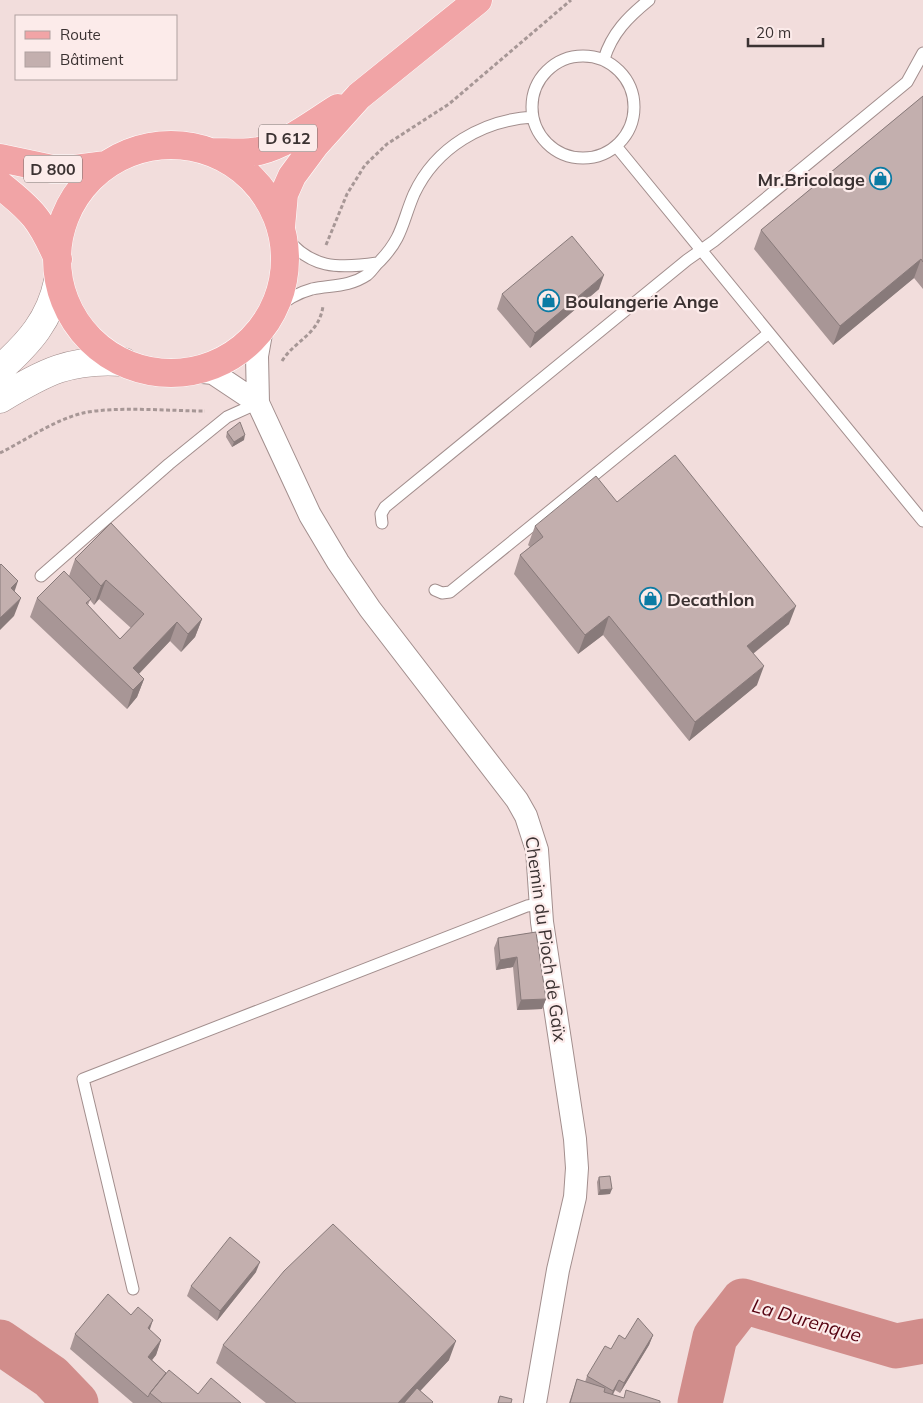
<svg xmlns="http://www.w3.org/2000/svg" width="923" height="1403" viewBox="0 0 923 1403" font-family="Mulish,sans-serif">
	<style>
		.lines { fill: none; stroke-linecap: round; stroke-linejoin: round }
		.river { stroke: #d18d8b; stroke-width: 45 }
		.lane-casing { stroke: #a28e8d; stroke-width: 13 }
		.street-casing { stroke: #a28e8d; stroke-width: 24 }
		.secondary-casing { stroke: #a28e8d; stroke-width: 29 }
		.primary-casing { stroke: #fff; stroke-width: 29 }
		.path { stroke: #a79796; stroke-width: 3; stroke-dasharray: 4 2.5; stroke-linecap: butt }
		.lane { stroke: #fff; stroke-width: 11 }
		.street { stroke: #fff; stroke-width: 22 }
		.secondary { stroke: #fff; stroke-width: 28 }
		.primary { stroke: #f1a4a6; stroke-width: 28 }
		.wall { fill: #a89696; fill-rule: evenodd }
		.shaded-wall { fill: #887a7a }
		.building { fill: #c3afae; stroke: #887a7a }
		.labels { text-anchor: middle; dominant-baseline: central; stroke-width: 4.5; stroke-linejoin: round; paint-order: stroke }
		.shield { fill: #fcebea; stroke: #756a69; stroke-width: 1 }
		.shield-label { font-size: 16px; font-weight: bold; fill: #3b3232 }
		.poi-label { font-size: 18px; font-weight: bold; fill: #3b3232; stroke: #fcebea; text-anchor: start }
		.street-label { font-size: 18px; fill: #3b3232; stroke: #fcebea }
		.water-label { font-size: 19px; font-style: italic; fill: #560210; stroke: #fcebea }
	</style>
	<rect width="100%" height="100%" fill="#f2dddc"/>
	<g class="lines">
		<path class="river" d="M0 1342 51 1377 76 1403
			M700 1403 715 1337 743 1301 896 1346 923 1341"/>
		<defs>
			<path id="lane" d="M532 107a51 51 0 1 1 102 0a51 51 0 1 1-102 0Z
				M604 59C612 33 628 17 649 0
				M616 146 923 521
				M284 235C310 269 338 269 377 263
				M273 311C284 301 297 293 312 289 332 285 349 287 367 275 372 271 375 265 380 261 403 237 402 222 414 194 436 147 483 120 533 117
				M382 523 381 514 385 507 687 260 714 241 907 82 923 53
				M41 576 169 464 227 417 258 403
				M435 590 442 593 450 592 769 333
				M133 1289 83 1079 527 906 540 904"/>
			<path id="street" d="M262 328 257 356 258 403 310 515 338 562 370 609 517 800 526 816 537 850 542 922 575 1139 577 1168 575 1197 558 1270 535 1403
				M193 371 213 373 258 403"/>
			<path id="secondary" d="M0 369C29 343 50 320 58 281
				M0 399C45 372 70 358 124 362"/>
			<path id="primary" d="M57 259a114 114 0 1 1 228 0a114 114 0 1 1-228 0Z
				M212 152C228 152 244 154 259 151 286 145 315 122 338 108
				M0 158 52 169H75L106 165
				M0 185C33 211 41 220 58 259
				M281 227 284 194 292 176 315 145 359 96 478 0"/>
		</defs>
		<use href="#lane" class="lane-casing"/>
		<use href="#street" class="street-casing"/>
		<use href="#secondary" class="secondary-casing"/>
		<use href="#primary" class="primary-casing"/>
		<path class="path" d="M326 245 347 194 365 165 387 144 449 104 571 0
			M282 361C295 340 319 335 323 306
			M0 453C26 440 54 420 83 413 115 406 170 411 205 411"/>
		<use href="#lane" class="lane"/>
		<use href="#street" class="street"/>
		<use href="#secondary" class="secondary"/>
		<use href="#primary" class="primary"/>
	</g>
	<path class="wall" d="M923 96V289L914 278 833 345 754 249 761 230Z
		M599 289 530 348 497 309 502 294Z
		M227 432 244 440 232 447 226 437Z
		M617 502 789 624 753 654 757 685 689 741 603 635 578 654 514 574 520 555 530 547 528 545 535 526Z
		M75 559 202 619 195 637 181 652 170 641 139 674 144 679 137 697 127 709 30 617 37 598 69 576ZM99 599 131 628 120 639 88 605 90 600 94 605Z
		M536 932 546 999 542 1009 517 1010 513 967 496 970 494 948 498 938Z
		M599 1177 610 1194 598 1195 597 1182Z
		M256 1272 217 1321 187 1296 191 1286Z
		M131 1315 161 1340 156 1355 152 1360 166 1373 198 1394 241 1403H133L70 1349 75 1334Z
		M653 1335 649 1345 620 1393 615 1390 613 1395 624 1398 660 1403H569L577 1379 585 1382 587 1376 611 1349 625 1339Z
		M223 1345 449 1360 420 1391 432 1403H266L216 1363Z"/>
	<path class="shaded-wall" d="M921 259 914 278 833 345 840 326Z
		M604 275 599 289 530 348 535 333Z
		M245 435 244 440 232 447 234 442Z
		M106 580 99 599 94 605 101 586Z
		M18 581 12 599 11 588Z
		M21 598 14 616 0 630V618Z
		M796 606 789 624 740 664 747 646Z
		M609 616 603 635 578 654 585 635Z
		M202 619 195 637 181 652 188 634Z
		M177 622 170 641 128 685 133 668Z
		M764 666 757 685 689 741 695 722Z
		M144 679 137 697 127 709 133 690Z
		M517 957 513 967 496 970 500 960Z
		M546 999 542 1009 517 1010 521 1000Z
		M612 1189 610 1194 598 1195 600 1190Z
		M260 1262 256 1272 217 1321 220 1311Z
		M153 1320 148 1335V1328Z
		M653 1335 649 1345 620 1393 624 1383Z
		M161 1340 156 1355 143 1371 148 1357Z
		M456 1341 449 1360 409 1403H398Z
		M619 1380 615 1390 609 1401 613 1391Z"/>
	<path class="building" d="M923 96V262L921 259 840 326 761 230Z
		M572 236 604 275 535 333 502 294Z
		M240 422 245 435 234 442 227 432Z
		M675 455 796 606 747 646 764 666 695 722 609 616 585 635 520 555 543 537 535 526 596 476 617 502Z
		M111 523 202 619 188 634 177 622 133 668 144 679 133 690 37 598 64 571 91 599 86 603 120 639 144 614 106 580 101 586 75 559Z
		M1 564 18 581 11 588 21 598 0 618V565Z
		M536 932 546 999 521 1000 517 957 500 960 498 938Z
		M610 1176 612 1189 600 1190 599 1177Z
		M333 1224 456 1341 398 1403H296L223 1345 284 1271Z
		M230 1237 260 1262 220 1311 191 1286Z
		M108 1294 131 1315 138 1307 153 1320 148 1328 161 1340 148 1357 166 1373 150 1393 148 1397 75 1334Z
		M638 1318 653 1335 624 1383 619 1380 613 1391 587 1376 605 1346 611 1349 619 1335 625 1339Z
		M169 1370 198 1394 211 1378 241 1403H162L150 1393Z
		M577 1379 605 1388 604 1392 624 1398 626 1390 660 1401V1403H570Z
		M417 1388 433 1402 432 1403H404Z
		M500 1396 512 1399 511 1403H498Z"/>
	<defs>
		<symbol id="shop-ring" viewBox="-11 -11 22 22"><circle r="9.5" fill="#fcebea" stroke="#0c7ba4" stroke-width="1.5"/><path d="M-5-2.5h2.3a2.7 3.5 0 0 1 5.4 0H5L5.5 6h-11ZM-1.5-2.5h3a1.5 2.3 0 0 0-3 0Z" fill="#0c7ba4"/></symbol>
	</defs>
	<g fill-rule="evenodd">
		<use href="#shop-ring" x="868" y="166" width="25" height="25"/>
		<use href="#shop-ring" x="536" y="288" width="25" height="25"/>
		<use href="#shop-ring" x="638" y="586" width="25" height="25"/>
	</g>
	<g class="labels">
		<g class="shield">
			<rect x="259" y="124.5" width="58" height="27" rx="4"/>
			<rect x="24" y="155.5" width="58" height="27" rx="4"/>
		</g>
		<g class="shield-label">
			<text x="288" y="138">D 612</text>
			<text x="53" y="169">D 800</text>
		</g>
		<g class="poi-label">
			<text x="865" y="179" text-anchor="end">Mr.Bricolage</text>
			<text x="565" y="301">Boulangerie Ange</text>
			<text x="667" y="599">Decathlon</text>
		</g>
		<g class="street-label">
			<text transform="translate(546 939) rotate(82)">Chemin du Pioch de Gaïx</text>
		</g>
		<g class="water-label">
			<text transform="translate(807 1320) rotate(16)">La Durenque</text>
		</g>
	</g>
	<rect x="15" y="15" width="162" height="65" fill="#fcebea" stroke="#afa1a0"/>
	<rect x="25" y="31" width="25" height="8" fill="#f1a4a6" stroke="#afa1a0"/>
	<text x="60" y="40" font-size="15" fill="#3b3232">Route</text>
	<rect x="25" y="52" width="25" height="15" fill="#c3afae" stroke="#afa1a0"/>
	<text x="60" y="65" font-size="15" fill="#3b3232">Bâtiment</text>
	<path d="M748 38v8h75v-8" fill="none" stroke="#3b3232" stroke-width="2.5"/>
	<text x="756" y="38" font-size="15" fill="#3b3232" stroke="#fcebea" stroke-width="4" paint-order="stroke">20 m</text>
</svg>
